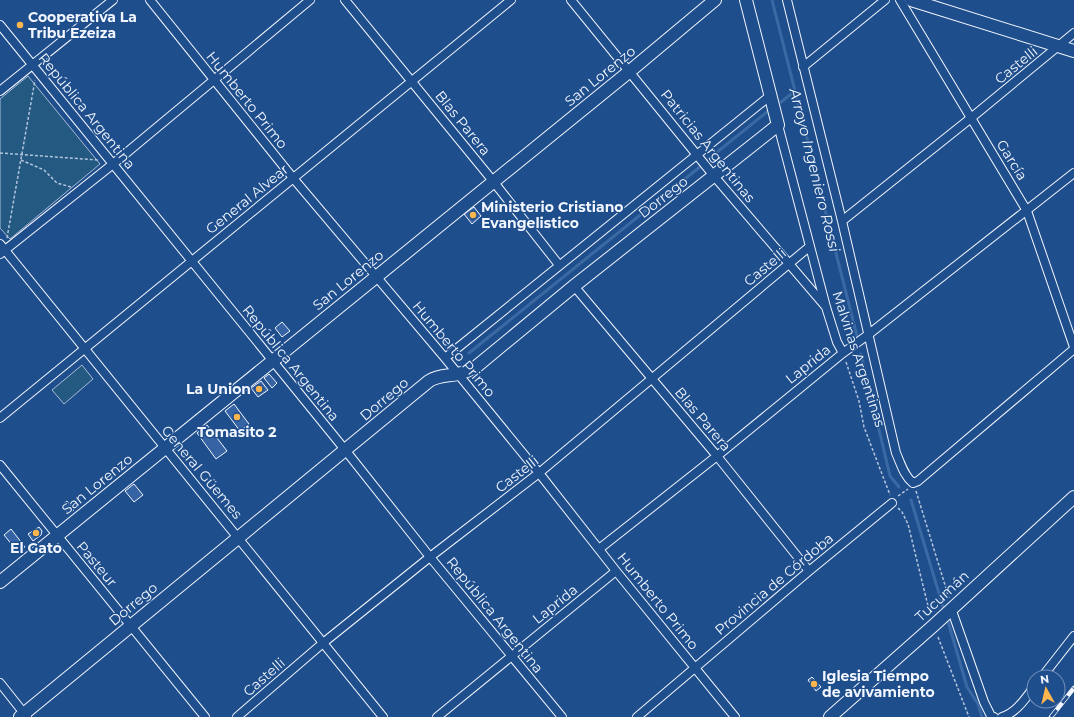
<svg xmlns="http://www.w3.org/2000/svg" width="1074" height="717" viewBox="0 0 1074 717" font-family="Montserrat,sans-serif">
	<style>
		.green { fill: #245a82; stroke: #a8bbd7 }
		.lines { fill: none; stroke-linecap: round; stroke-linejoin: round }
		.stream { stroke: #3b69a3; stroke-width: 3 }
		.building { fill: #3563a3; stroke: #f2f6ff }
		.street-casing { stroke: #f2f6ff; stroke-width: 10 }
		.secondary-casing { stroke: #f2f6ff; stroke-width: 14 }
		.path { stroke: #b3c4dc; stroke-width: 1.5; stroke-dasharray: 3 2; stroke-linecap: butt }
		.street { stroke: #1f4e8c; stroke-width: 8 }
		.secondary { stroke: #1f4e8c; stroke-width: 12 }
		.rail-casing { stroke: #f2f6ff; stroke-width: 4.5 }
		.rail { stroke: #1f4e8c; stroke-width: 3; stroke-dasharray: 9; stroke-linecap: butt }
		.poi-dot { fill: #ffb74d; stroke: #1f4e8c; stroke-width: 1.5 }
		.labels { text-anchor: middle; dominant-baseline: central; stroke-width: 3; stroke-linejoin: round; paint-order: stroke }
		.poi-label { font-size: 14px; font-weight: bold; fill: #f2f6ff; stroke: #1f4e8c; text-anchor: start }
		.street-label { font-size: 14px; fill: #f2f6ff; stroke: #1f4e8c }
		.water-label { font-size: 15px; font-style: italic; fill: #f2f6ff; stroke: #1f4e8c }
	</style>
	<rect width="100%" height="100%" fill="#1f4e8c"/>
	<path class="green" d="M28 76 100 164 10 239 0 228V99Z
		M82 365 93 379 64 404 52 390Z"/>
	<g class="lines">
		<path class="stream" d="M772 0 858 340
			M781 102 795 91
			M706 161 767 112
			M469 353 701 166
			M861 354 890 476 899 487
			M911 500 944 610
			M947 618 967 687 978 704 982 717"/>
	</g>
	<path class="building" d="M474 207 481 216 472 224 464 214Z
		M282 322 290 331 282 337 275 328Z
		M269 374 277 383 272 388 264 378Z
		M261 381 268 390 258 397 251 388Z
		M234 404 249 424 240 431 225 411Z
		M207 425 227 451 216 459 197 433Z
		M134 484 143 495 134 502 125 491Z
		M67 501 74 510 68 514 62 505Z
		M39 527 42 531 41 535 33 541 28 534Z
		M11 529 25 547 18 552 4 535Z
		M812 677 821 687 816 691 808 680Z"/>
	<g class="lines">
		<defs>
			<path id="street" d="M150 0 293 178 445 358 539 473 616 571 735 717
				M345 0 493 181 559 265
				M571 0 714 176 826 307
				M787 0 842 221 896 453C901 464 904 476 913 483L918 481 1074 349
				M900 0 1027 211 1074 347
				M0 25 346 451 430 557 562 717
				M803 67 885 0
				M0 91 113 0
				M778 125 826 307 837 342 843 353
				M842 221 971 118 1074 33
				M0 244 383 717
				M0 254 113 164 310 0
				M574 286 717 456 809 571
				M445 358 771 95
				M0 418 511 0
				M0 465 205 717
				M599 549 717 456 843 353 869 334 1074 173
				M951 608 984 702 991 716 994 717
				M1042 677 1074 636
				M0 683 27 717
				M237 717 323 643 430 557 539 473 809 247
				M437 717 616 571
				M637 717 809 571 892 503
				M1002 717C1017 712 1025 699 1034 687"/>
			<path id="secondary" d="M911 0 1074 51
				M0 582 630 71 715 0
				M20 717 429 381C438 375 448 376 458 374 465 372 471 370 477 366L574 286 778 125 746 0
				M830 717 933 626 1074 497"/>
		</defs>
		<use href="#street" class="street-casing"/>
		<use href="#secondary" class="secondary-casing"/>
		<path class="path" d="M0 153 98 160
			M21 160 44 170 57 183 71 187
			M7 238 35 80
			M846 362 859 401 864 427 890 495
			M916 491 949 598
			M898 496 908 489
			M898 508 902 512 908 524 930 614
			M938 637 969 717"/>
		<use href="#street" class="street"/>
		<use href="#secondary" class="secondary"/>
		<defs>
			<path id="rail" d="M1051 717 1074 688"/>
		</defs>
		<use href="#rail" class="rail-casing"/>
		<use href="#rail" class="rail"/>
	</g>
	<g class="poi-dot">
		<circle cx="20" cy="25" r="4"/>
		<circle cx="473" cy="215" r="4"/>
		<circle cx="259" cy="389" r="4"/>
		<circle cx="237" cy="417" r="4"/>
		<circle cx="36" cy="533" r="4"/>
		<circle cx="814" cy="684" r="4"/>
	</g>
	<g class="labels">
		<g class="poi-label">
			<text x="28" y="17">Cooperativa La<tspan x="28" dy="16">Tribu Ezeiza</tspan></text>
			<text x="481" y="207">Ministerio Cristiano<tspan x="481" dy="16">Evangelistico</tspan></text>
			<text x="251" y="389" text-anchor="end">La Union</text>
			<text x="237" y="432" text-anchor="middle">Tomasito 2</text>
			<text x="36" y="548" text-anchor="middle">El Gato</text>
			<text x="822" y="676">Iglesia Tiempo<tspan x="822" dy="16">de avivamiento</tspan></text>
		</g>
		<g class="street-label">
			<text transform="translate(1016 65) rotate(-39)">Castelli</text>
			<text transform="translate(600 76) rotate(-39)">San Lorenzo</text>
			<text transform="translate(247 100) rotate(51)">Humberto Primo</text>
			<text transform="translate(87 111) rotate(51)">República Argentina</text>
			<text transform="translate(463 123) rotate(51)">Blas Parera</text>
			<text transform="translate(708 146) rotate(51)">Patricias Argentinas</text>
			<text transform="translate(1012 160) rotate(58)">García</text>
			<text transform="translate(663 197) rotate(-38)">Dorrego</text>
			<text transform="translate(247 199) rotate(-39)">General Alvear</text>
			<text transform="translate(765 267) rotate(-40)">Castelli</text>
			<text transform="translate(348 280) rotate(-39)">San Lorenzo</text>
			<text transform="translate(454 349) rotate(50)">Humberto Primo</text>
			<text transform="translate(859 359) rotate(72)">Malvinas Argentinas</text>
			<text transform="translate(291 363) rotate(51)">República Argentina</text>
			<text transform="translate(808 364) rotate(-39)">Laprida</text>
			<text transform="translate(384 399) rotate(-40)">Dorrego</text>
			<text transform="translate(703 419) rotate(50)">Blas Parera</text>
			<text transform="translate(202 472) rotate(50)">General Güemes</text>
			<text transform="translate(517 474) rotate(-38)">Castelli</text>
			<text transform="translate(97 484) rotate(-39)">San Lorenzo</text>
			<text transform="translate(97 564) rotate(50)">Pasteur</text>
			<text transform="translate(774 584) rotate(-40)">Provincia de Córdoba</text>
			<text transform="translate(942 596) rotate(-43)">Tucumán</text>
			<text transform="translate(658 601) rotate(51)">Humberto Primo</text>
			<text transform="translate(133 604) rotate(-40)">Dorrego</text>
			<text transform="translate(555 604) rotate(-39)">Laprida</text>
			<text transform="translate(495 615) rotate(51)">República Argentina</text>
			<text transform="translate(264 677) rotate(-41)">Castelli</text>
		</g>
		<g class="water-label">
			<text transform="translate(815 170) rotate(76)">Arroyo Ingeniero Rossi</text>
		</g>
	</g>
	<g transform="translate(1046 689) rotate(352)"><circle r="19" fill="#1f4e8c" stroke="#7391ba"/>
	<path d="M0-3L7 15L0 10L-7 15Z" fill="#ffb74d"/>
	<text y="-6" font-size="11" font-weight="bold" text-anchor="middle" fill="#f2f6ff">N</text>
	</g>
</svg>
